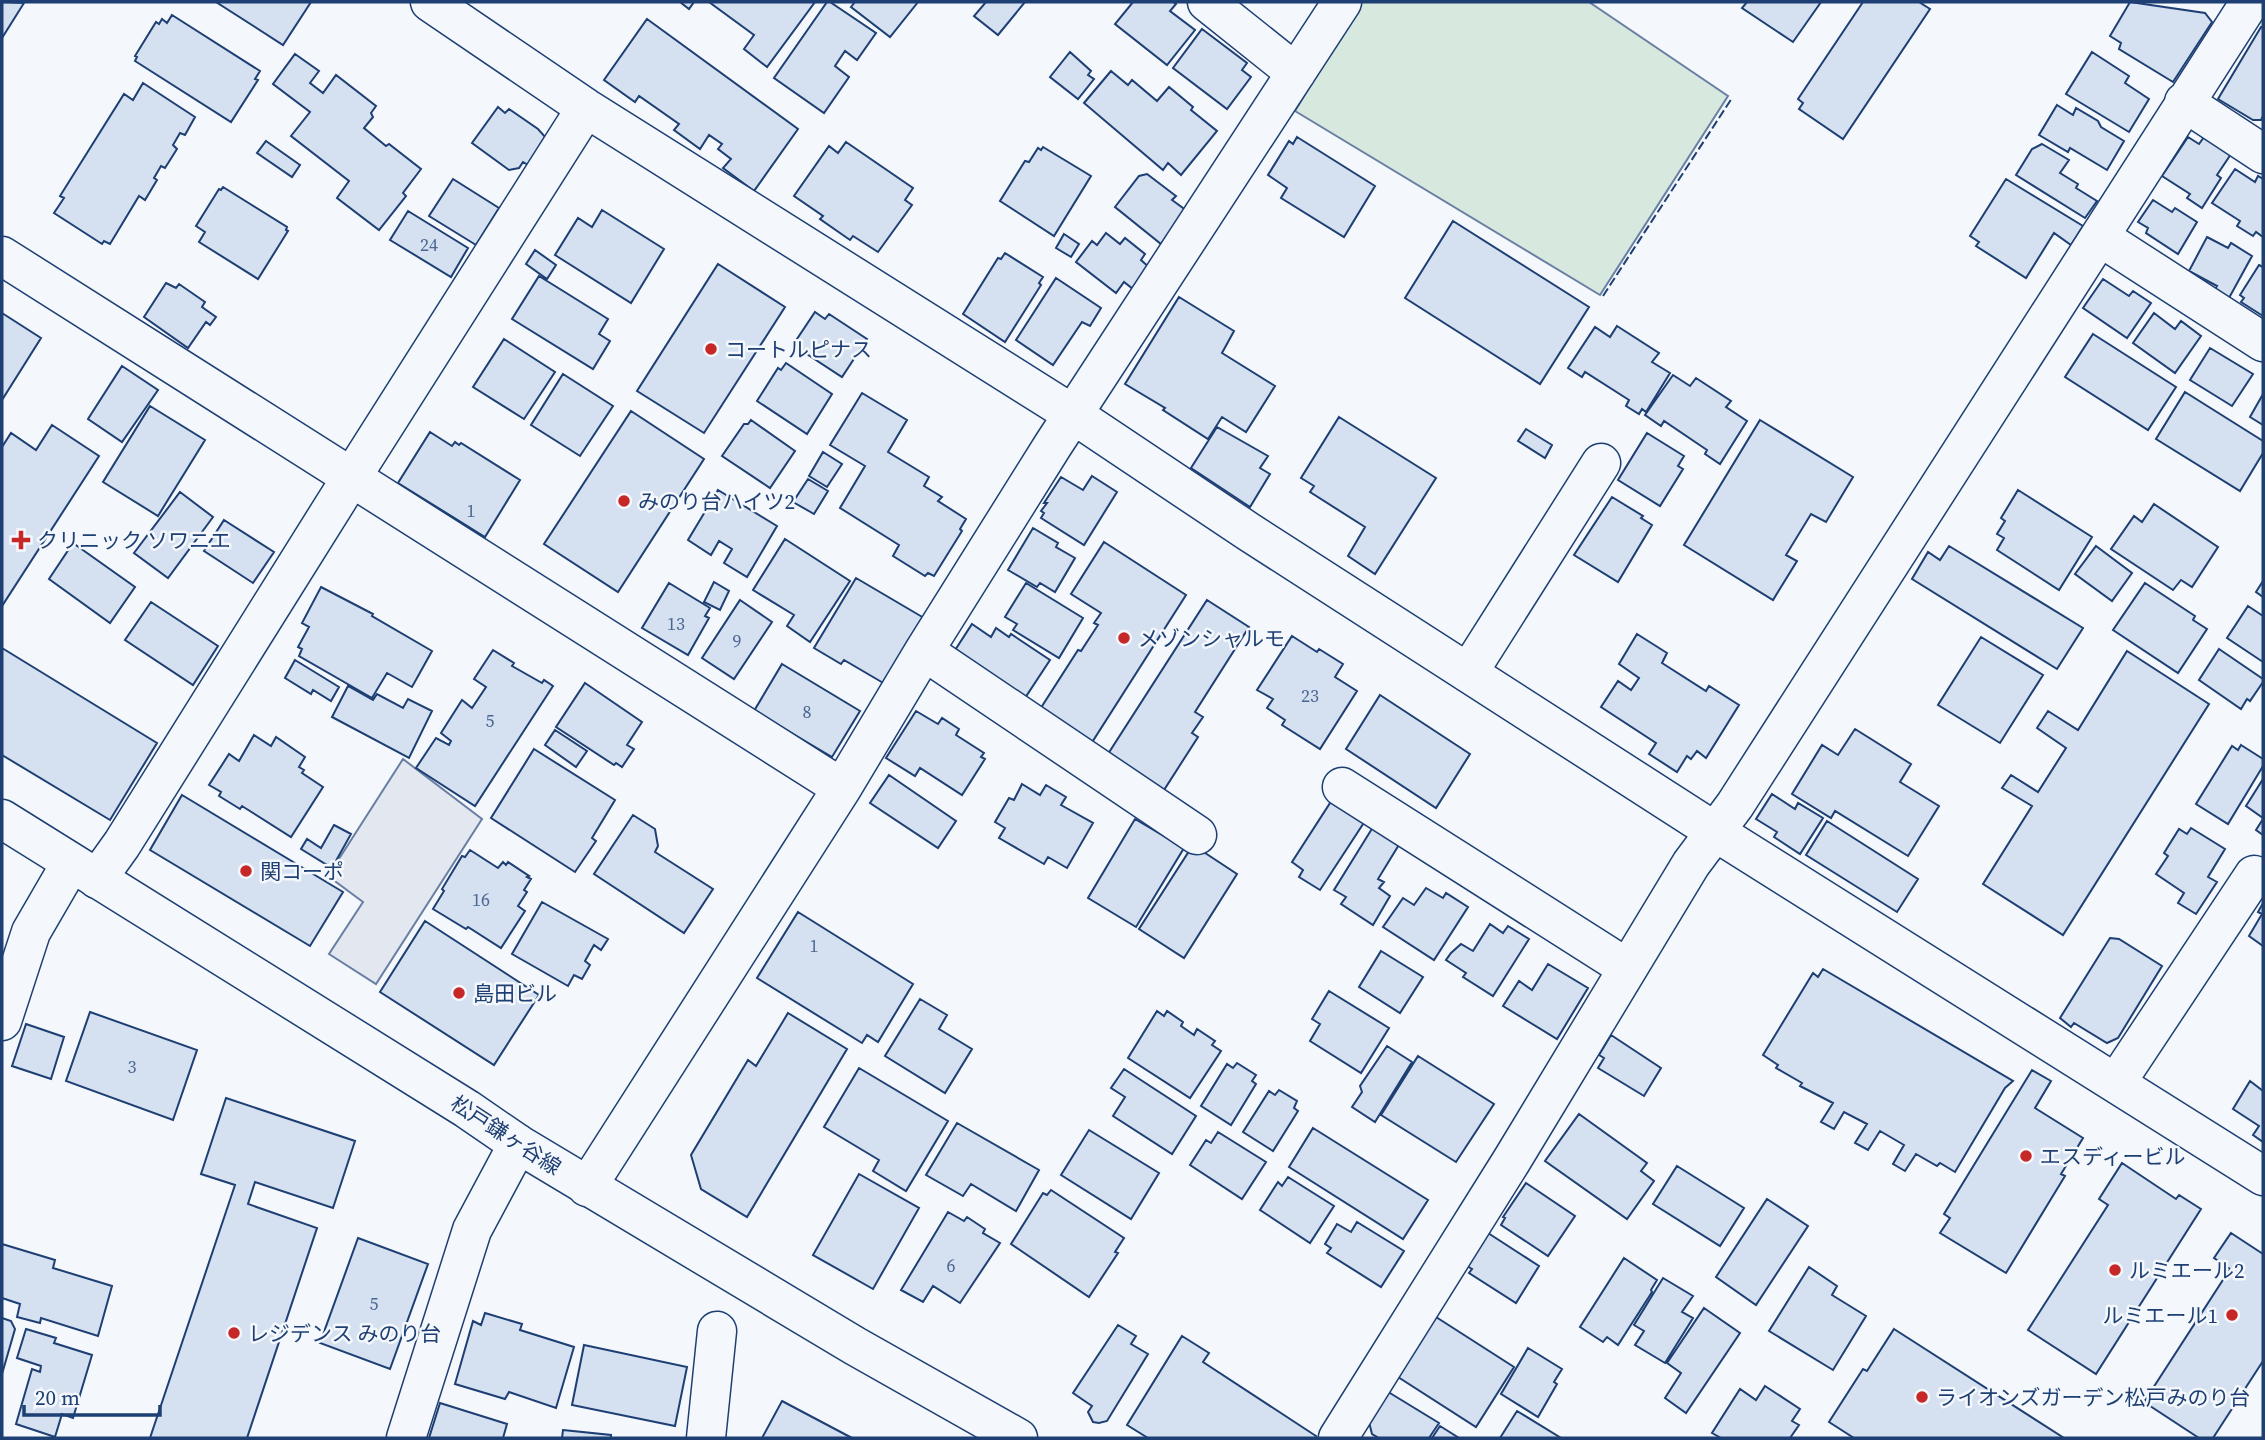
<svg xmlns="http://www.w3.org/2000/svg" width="2265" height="1440" viewBox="0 0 2265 1440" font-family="'Source Serif 4','Noto Sans JP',serif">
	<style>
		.green { fill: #d7e8df; stroke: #687fa3; stroke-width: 2 }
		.parking { fill: #e3e8f0; stroke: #687fa3; stroke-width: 2 }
		.building { fill: #d5e0f0; stroke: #1d3f73; stroke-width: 2 }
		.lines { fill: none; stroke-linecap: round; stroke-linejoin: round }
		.minor-casing { stroke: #1d3f73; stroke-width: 41 }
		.major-casing { stroke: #1d3f73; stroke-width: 41 }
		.minor { stroke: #f4f7fb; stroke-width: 38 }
		.major { stroke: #f4f7fb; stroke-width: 38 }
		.fence { stroke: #1d3f73; stroke-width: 2; stroke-dasharray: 9 3.5; stroke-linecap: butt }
		.poi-dot { fill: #c62828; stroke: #f4f7fb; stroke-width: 2.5 }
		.labels { text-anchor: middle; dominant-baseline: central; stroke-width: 5; stroke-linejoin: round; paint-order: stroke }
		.number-label { font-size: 18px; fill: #4b6792 }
		.poi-label { font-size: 21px; fill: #1d3f73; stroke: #f4f7fb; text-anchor: start }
		.street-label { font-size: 21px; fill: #1d3f73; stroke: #f4f7fb }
	</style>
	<rect width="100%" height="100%" fill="#f4f7fb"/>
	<path class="green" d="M1361 2H1589L1728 96 1600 295 1295 111Z"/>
	<path class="parking" d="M403 759 482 819 376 984 329 954 363 902 328 876Z"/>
	<path class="building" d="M2 2 24 3 2 38Z
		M216 2H311L283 45Z
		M680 2H694L689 9Z
		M709 2H815L767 67 744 49 754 35Z
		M827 2H830L876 33 857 60 845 51 835 66 849 77 824 113 774 78Z
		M855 2H918L890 37 851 7Z
		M986 2H1025L998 35 974 16Z
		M1133 2H1173L1176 4 1170 11 1195 30 1167 65 1115 24Z
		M1747 2H1821L1793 42 1742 8Z
		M1863 2H1919L1930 9 1843 139 1799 109 1803 103 1798 99Z
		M2130 2 2205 13 2212 22 2173 82 2119 49 2121 43 2110 36Z
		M172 15 260 71 255 79 258 80 231 122 135 61 137 57 135 56 156 22 159 24 162 19 167 23Z
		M647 19 798 129 754 191 723 168 731 159 718 149 722 144 709 135 700 149 674 130 679 124 639 96 635 102 604 80Z
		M2261 27 2263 28V116L2261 120H2253L2218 99Z
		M1202 29 1247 63 1242 70 1251 77 1227 109 1173 68Z
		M1070 52 1091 71 1088 75 1094 79 1078 99 1050 77Z
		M2092 52 2129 76 2125 83 2149 99 2129 132 2066 94Z
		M295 54 319 71 310 83 323 93 336 75 376 106 371 113 373 117 364 128 386 146 389 144 421 169 403 193 406 196 379 230 337 198 349 181 291 136 310 112 273 84Z
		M1111 71 1128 85 1132 80 1157 101 1169 87 1193 107 1191 110 1217 131 1181 175 1168 163 1163 170 1084 103Z
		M143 83 195 117 185 135 180 133 173 145 177 149 165 168 161 166 154 178 157 180 145 200 139 196 110 244 104 241 102 244 54 213 64 198 60 196 124 94 133 100Z
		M2057 105 2073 115 2076 108 2098 121 2101 127 2124 141 2107 170 2070 148 2068 152 2039 135Z
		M498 107 505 113 509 109 538 129 547 139 528 165 523 162 519 168 509 170 472 143Z
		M1297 137 1375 186 1344 237 1281 198 1287 188 1268 175 1289 141 1293 144Z
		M2188 137 2199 144 2204 137 2231 154 2217 175 2221 178 2202 208 2187 198 2190 194 2162 176Z
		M266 141 300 165 292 177 257 153Z
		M846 142 913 188 905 200 912 205 878 252 853 236 850 240 820 219 823 216 794 196 829 146 838 153Z
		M2042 144 2069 160 2060 173 2078 184 2076 188 2097 201 2085 218 2016 175 2032 149Z
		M1043 147 1091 176 1054 236 1000 201 1025 161 1029 162 1038 148 1041 150Z
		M2235 169 2255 182 2258 176 2263 179V237L2256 232 2253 236 2237 226 2240 221 2212 203Z
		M1147 174 1176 196 1172 200 1187 211 1161 244 1115 207 1139 176Z
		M453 179 499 208 476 245 429 216Z
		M2006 179 2083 226 2071 245 2054 233 2026 278 1976 246 1979 242 1970 236Z
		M223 187 287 227 286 230 288 231 258 279 199 242 205 232 196 226 219 189 221 190Z
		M2153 200 2172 212 2175 208 2197 222 2178 254 2146 233 2148 228 2138 222Z
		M602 210 664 249 631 303 555 255 578 218 592 227Z
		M408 211 468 248 451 277 390 240Z
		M1453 221 1589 307 1540 384 1405 298Z
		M1106 233 1120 244 1125 238 1145 254 1141 260 1150 268 1133 289 1124 282 1116 293 1076 262 1092 241 1097 245Z
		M1064 234 1079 244 1071 257 1056 248Z
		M2207 237 2228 248 2231 243 2252 256 2229 298 2214 291 2217 286 2189 271Z
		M535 250 556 265 547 279 526 264Z
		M1005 253 1043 277 1039 283 1041 285 1005 342 963 314 998 258 1001 259Z
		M718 264 785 307 704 433 637 391Z
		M2259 265 2263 267V316L2241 302 2244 298 2240 295Z
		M539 276 608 319 599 334 610 341 593 369 512 319Z
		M1056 278 1101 308 1090 326 1082 322 1053 365 1016 340Z
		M2103 279 2129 296 2133 291 2151 303 2127 338 2083 308Z
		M166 283 176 288 179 284 205 302 202 307 216 317 210 325 206 322 188 348 144 317Z
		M1179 297 1234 331 1222 353 1275 386 1246 432 1222 417 1208 439 1163 410 1165 408 1125 384Z
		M815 312 825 319 829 314 867 339 842 377 793 345Z
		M2 313 41 338 2 400Z
		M2154 313 2175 329 2181 321 2201 336 2175 373 2133 343Z
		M1617 326 1659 353 1652 362 1670 373 1646 412 1642 409 1639 414 1626 406 1629 400 1585 372 1582 377 1568 368 1595 327 1610 337Z
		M2093 334 2176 387 2148 430 2065 377Z
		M504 339 555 372 524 419 473 387Z
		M2210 348 2253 374 2232 406 2190 380Z
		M786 363 832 394 807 434 757 401 778 368 781 370Z
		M122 366 158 390 122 442 88 419Z
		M563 374 613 406 580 456 531 425Z
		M1673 375 1690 386 1696 378 1731 401 1726 407 1747 421 1720 464 1705 454 1707 450 1664 421 1661 426 1645 415Z
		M2185 392 2263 441V453L2240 491 2156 439Z
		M862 393 907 420 888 452 929 477 924 486 942 497 938 501 966 519 960 529 962 531 934 576 928 573 925 576 893 556 899 545 840 508 865 466 830 445Z
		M2263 394V425L2250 417Z
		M150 406 205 440 158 516 103 482Z
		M631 411 704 459 618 592 544 544Z
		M1339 417 1436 478 1375 574 1348 556 1365 527 1310 492 1314 486 1301 478Z
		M751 420 795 451 770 488 722 456 744 424H748Z
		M1760 420 1853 477 1826 522 1811 514 1786 555 1797 561 1773 600 1684 545Z
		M52 425 99 456 2 606V447L11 433 36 450Z
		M1217 427 1268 456 1260 468 1270 474 1250 507 1191 468Z
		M1526 429 1552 445 1545 458 1518 441Z
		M430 432 452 446 455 442 459 445 461 443 520 480 485 537 398 483Z
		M1647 433 1684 456 1678 466 1683 469 1660 506 1618 480Z
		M823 452 842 464 827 487 809 476Z
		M1092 476 1117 492 1084 545 1041 518 1044 513 1041 511 1047 503H1044L1061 477 1083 490Z
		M808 479 828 491 814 514 793 502Z
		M718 490 777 526 747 577 724 563 732 549 719 541 711 555 688 540Z
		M2018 490 2092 537 2059 590 1997 550 2004 538 1997 534 2005 521 2001 518Z
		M180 492 213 517 168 578 134 553Z
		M1612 497 1643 516 1641 518 1652 525 1618 582 1574 555Z
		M2154 504 2218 547 2192 587 2181 580 2173 590 2111 549 2134 516 2142 522Z
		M224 520 274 552 253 583 204 551Z
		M1033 528 1058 543 1056 547 1075 558 1055 592 1040 583 1037 587 1008 570Z
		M785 539 850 581 810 642 787 626 794 615 753 590Z
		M1104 542 1186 595 1089 747 1037 714 1078 650 1081 651 1098 625 1094 623 1101 613 1071 594Z
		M73 543 135 587 110 623 49 579Z
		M1949 546 2083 628 2057 669 1912 579 1928 552 1940 560Z
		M2096 546 2132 573 2112 601 2075 574Z
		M856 578 924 618 885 684 844 660 841 664 814 648Z
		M2263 581V597L2256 592Z
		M714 582 729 591 720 610 704 602Z
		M669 583 710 608 705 616 709 618 688 655 642 628Z
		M1026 583 1083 618 1059 658 1013 630 1017 624 1005 617Z
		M2145 583 2195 616 2193 620 2207 629 2178 673 2113 630Z
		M321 587 373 614 372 616 432 651 412 687 387 673 372 698 299 656 302 649 298 647 309 627 302 623Z
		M740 600 772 622 734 679 702 658Z
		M1207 600 1249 627 1195 712 1203 717 1192 733 1198 737 1164 790 1108 754Z
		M151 602 218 646 193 685 125 640Z
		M2248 606 2263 616V662L2227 638Z
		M972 624 991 637 996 628 1009 637 1011 634 1050 660 1021 704 950 658Z
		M1637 634 1667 653 1662 663 1706 691 1709 686 1739 705 1706 758 1697 751 1691 759 1687 756 1677 772 1649 754 1656 743 1601 707 1618 681 1631 690 1639 678 1619 664Z
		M1292 636 1317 652 1319 649 1343 664 1335 677 1357 691 1320 749 1282 725 1285 720 1267 708 1273 699 1257 690Z
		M1981 637 2043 675 2000 743 1938 705Z
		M2 648 157 743 110 820 2 755Z
		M2219 649 2263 679V682L2250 701 2247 699 2241 709 2199 680Z
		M493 650 514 663 512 666 542 683 544 680 553 686 475 806 416 768 436 738 449 745 451 741 441 733 462 700 472 708 486 687 474 679Z
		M2127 651 2209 704 2063 935 1983 884 2032 806 2002 788 2011 775 2038 792 2066 748 2037 728 2048 711 2078 730Z
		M295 660 339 687 331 701 313 690 311 694 285 678Z
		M782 664 860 711 832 757 754 711Z
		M585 683 642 722 627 745 634 749 622 767 616 763 614 765 556 727Z
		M348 686 373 700 377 694 403 708 408 699 432 711 409 758 332 717Z
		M1380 695 1470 754 1436 808 1346 749Z
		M916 711 938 724 942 718 959 729 956 735 984 753 981 757 985 759 962 795 920 768 915 776 886 758Z
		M1855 729 1911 764 1900 782 1939 806 1908 856 1835 811 1831 818 1792 794 1822 745 1838 755Z
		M555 730 587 751 576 767 545 745Z
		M254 735 271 746 276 737 305 757 299 767 304 770 302 773 323 787 291 837 242 806 240 809 219 796 221 792 209 785 229 754 239 761Z
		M2241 745 2263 759V766L2228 824 2196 804 2232 746 2238 750Z
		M534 749 615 800 592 838 596 841 575 872 491 818Z
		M889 775 956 821 938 848 870 803Z
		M2263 779V818L2246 806Z
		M1022 784 1040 795 1046 785 1066 797 1061 805 1093 823 1067 868 1048 857 1044 864 999 838 1005 828 995 822 1009 798 1014 800Z
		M1772 794 1795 809 1798 803 1823 818 1800 854 1774 837 1777 832 1756 819Z
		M182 795 343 892 310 946 150 850Z
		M1332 800 1365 821 1320 890 1299 877 1303 870 1292 862Z
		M633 815 655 829 658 846 655 852 713 889 684 933 594 874Z
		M1135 819 1184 848 1136 927 1088 898Z
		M2263 819V835L2256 830Z
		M1827 821 1918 879 1897 912 1806 855Z
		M334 825 351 834 332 868 301 849 307 839 321 848Z
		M1373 827 1400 843 1378 879 1384 882 1379 888 1390 896 1373 925 1341 904 1346 897 1334 890Z
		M2191 828 2225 849 2208 877 2217 882 2196 914 2178 903 2184 893 2156 874 2168 856 2164 853 2179 829 2187 834Z
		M1193 845 1237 874 1184 958 1139 929Z
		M470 850 498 868 503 862 506 865 508 862 529 876 527 877 531 879 524 890 527 892 518 906 525 911 501 948 468 927 466 929 433 909 444 891 442 889 462 856 465 857Z
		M1426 888 1443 898 1446 893 1468 907 1434 960 1383 927 1403 898 1414 905Z
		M542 902 608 939 601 950 594 945 585 961 590 965 582 979 574 975 568 986 512 954Z
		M2263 903V946L2249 936 2262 914 2258 912Z
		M798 912 913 984 878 1042 867 1035 862 1043 757 978Z
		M425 921 539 995 494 1065 380 992Z
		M1490 924 1503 933 1508 926 1529 939 1493 996 1463 977 1466 973 1446 960 1451 953 1461 944 1473 951Z
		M2110 938 2119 939 2162 966 2118 1038 2107 1043 2074 1023 2071 1027 2060 1018Z
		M1381 951 1423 977 1400 1013 1359 987Z
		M1548 964 1588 988 1557 1039 1503 1006 1519 981 1532 990Z
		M1823 969 2013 1081 2005 1088 1955 1172 1940 1163 1937 1166 1916 1154 1905 1171 1893 1164 1904 1145 1880 1131 1868 1150 1855 1143 1867 1124 1844 1112 1834 1129 1821 1122 1833 1103 1800 1086 1802 1083 1776 1068 1778 1065 1763 1055 1813 973 1818 977Z
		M1329 991 1389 1028 1361 1073 1310 1041 1320 1024 1312 1019Z
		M920 999 947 1015 939 1029 972 1049 945 1093 885 1056Z
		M1157 1011 1164 1016 1167 1011 1183 1022 1181 1026 1194 1035 1197 1029 1215 1041 1212 1045 1221 1051 1190 1098 1128 1058Z
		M90 1012 197 1050 173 1120 66 1081Z
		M788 1013 847 1049 747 1217 701 1189 691 1155 748 1060 756 1066Z
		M26 1024 64 1037 51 1079 12 1066Z
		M1611 1035 1661 1068 1644 1096 1598 1068 1604 1058 1599 1055Z
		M1387 1046 1412 1062 1375 1122 1352 1107 1362 1092 1360 1086Z
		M1418 1056 1494 1104 1456 1162 1381 1115Z
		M1237 1063 1256 1075 1252 1081 1256 1084 1231 1125 1201 1106 1227 1064 1233 1068Z
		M859 1068 948 1121 906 1191 873 1171 879 1160 824 1127Z
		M1124 1069 1196 1116 1172 1154 1113 1116 1125 1097 1111 1088Z
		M2032 1070 2051 1081 2035 1108 2083 1138 2061 1174 2065 1176 2006 1273 1940 1233 1950 1218 1944 1214Z
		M2250 1081 2263 1091V1142L2253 1135 2259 1126 2233 1109Z
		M1279 1090 1297 1101 1294 1108 1298 1111 1273 1151 1243 1132 1269 1091 1275 1095Z
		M226 1098 355 1141 333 1208 255 1182 248 1204 317 1228 247 1438H150L235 1185 201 1174Z
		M1579 1114 1647 1163 1641 1171 1654 1181 1627 1219 1545 1161Z
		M957 1123 1039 1170 1016 1211 971 1184 963 1196 926 1175Z
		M1313 1128 1428 1200 1403 1239 1289 1167Z
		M1089 1130 1159 1173 1131 1219 1061 1175Z
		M1218 1132 1266 1162 1242 1199 1190 1165 1206 1140 1211 1143Z
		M2122 1163 2176 1199 2179 1195 2201 1209 2096 1374 2028 1330 2108 1205 2099 1199Z
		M1677 1166 1744 1208 1720 1246 1653 1204Z
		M859 1174 919 1208 873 1289 813 1255Z
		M1288 1177 1334 1206 1310 1243 1260 1210 1278 1182 1282 1186Z
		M1526 1183 1575 1216 1548 1256 1501 1225 1505 1218 1503 1217Z
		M1051 1190 1124 1238 1115 1252 1118 1253 1089 1297 1011 1244 1043 1193 1047 1195Z
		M1767 1199 1808 1226 1756 1305 1716 1277Z
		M948 1212 964 1221 967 1217 985 1229 983 1233 1000 1243 960 1303 933 1286 923 1302 901 1290Z
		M1357 1222 1404 1251 1381 1287 1327 1253 1331 1248 1325 1244 1337 1224 1351 1232Z
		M1488 1233 1539 1266 1516 1303 1469 1273 1472 1269 1467 1266Z
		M2231 1233 2263 1254V1361L2213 1438H2199L2144 1402 2230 1269 2214 1258Z
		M358 1238 428 1264 390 1369 320 1343Z
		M2 1244 55 1260 53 1268 112 1286 98 1336 41 1318 40 1323 17 1317 20 1304 2 1298Z
		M1624 1258 1657 1280 1651 1290 1652 1292 1618 1345 1607 1337 1603 1342 1580 1327Z
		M1809 1267 1837 1286 1832 1295 1866 1316 1833 1370 1769 1331Z
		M1663 1278 1693 1296 1682 1312 1693 1318 1665 1363 1635 1345 1644 1331 1634 1325Z
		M1704 1308 1740 1333 1686 1413 1665 1398 1681 1373 1667 1363Z
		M485 1313 522 1324 520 1330 574 1347 556 1408 509 1392 505 1399 455 1384 473 1321 481 1325Z
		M1436 1317 1514 1367 1476 1427 1398 1377Z
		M2 1318 11 1321 15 1329 2 1374Z
		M1118 1325 1136 1336 1131 1344 1148 1354 1107 1421 1099 1423 1093 1422 1088 1412 1092 1406 1073 1393Z
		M26 1329 56 1338 54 1343 92 1355 73 1418 62 1414 55 1437 16 1424 32 1369 40 1372 41 1366 17 1358Z
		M1894 1329 2064 1438H1854L1829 1422 1863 1369 1867 1371Z
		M1182 1336 1209 1353 1203 1362 1316 1436 1315 1438H1148L1127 1425Z
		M584 1345 687 1367 675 1426 572 1405Z
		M1528 1348 1562 1369 1554 1382 1557 1384 1538 1417 1501 1394Z
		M1765 1386 1800 1409 1792 1421 1799 1425 1790 1438H1721L1712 1433 1740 1389 1756 1400Z
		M1385 1390 1439 1423 1429 1438H1379L1372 1434 1368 1418Z
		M782 1401 799 1410 852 1438H762Z
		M440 1403 507 1424 503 1438H429Z
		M1517 1411 1561 1438H1500Z
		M1440 1426 1459 1438H1432Z
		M563 1430 611 1435V1438H562Z"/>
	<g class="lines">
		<defs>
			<path id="minor" d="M430 2 586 108 1074 415 1249 532 1714 831 2263 1176
				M1207 2 1296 73
				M2184 102 2263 154
				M2100 237 2263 342
				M2 256 842 788
				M924 651 1197 835
				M1468 673 1601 463
				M1342 787 1627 968
				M97 879 122 844 341 494 586 108
				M2 1021 31 932 71 863
				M2116 1083 2254 875
				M587 1187 842 788 924 651 1053 445 1342 2
				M406 1438 472 1230 518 1144
				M706 1438 717 1331
				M1338 1438 1512 1160 1691 864 1735 805 2250 2"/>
			<path id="major" d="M2 819 467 1109 518 1144 855 1346 1018 1438"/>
		</defs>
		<use href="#minor" class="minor-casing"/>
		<use href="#major" class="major-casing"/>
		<use href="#minor" class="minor"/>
		<use href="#major" class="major"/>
		<path class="fence" d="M1603 296 1732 98"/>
	</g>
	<g class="poi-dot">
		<circle cx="711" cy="349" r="7"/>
		<circle cx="624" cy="501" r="7"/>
		<path d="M17.5 529.5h7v7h7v7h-7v7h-7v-7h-7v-7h7z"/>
		<circle cx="1124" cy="638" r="7"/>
		<circle cx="246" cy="871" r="7"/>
		<circle cx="459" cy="993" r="7"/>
		<circle cx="2026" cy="1156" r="7"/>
		<circle cx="2115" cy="1270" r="7"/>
		<circle cx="2232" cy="1315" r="7"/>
		<circle cx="234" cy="1333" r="7"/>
		<circle cx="1922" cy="1397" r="7"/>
	</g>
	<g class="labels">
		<g class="number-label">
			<text x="429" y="244">24</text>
			<text x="471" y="510">1</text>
			<text x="676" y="623">13</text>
			<text x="737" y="640">9</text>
			<text x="1310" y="695">23</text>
			<text x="807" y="711">8</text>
			<text x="490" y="720">5</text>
			<text x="481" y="899">16</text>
			<text x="814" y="945">1</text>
			<text x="132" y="1066">3</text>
			<text x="951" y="1265">6</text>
			<text x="374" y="1303">5</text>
		</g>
		<g class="poi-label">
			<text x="725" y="349">コートルピナス</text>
			<text x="638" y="501">みのり台ハイツ2</text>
			<text x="37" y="540">クリニック ソワニエ</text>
			<text x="1138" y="638">メゾンシャルモ</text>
			<text x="260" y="871">関コーポ</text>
			<text x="473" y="993">島田ビル</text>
			<text x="2040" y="1156">エスディービル</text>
			<text x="2129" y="1270">ルミエール2</text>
			<text x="2218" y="1315" text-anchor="end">ルミエール1</text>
			<text x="248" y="1333">レジデンス みのり台</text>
			<text x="1936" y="1397">ライオンズガーデン松戸みのり台</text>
		</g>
		<g class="street-label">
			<text transform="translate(506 1135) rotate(33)">松戸鎌ヶ谷線</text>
		</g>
	</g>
	<rect width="2265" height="1440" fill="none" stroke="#1d3f73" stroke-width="7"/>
	<path d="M24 1405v10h136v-10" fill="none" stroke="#1d3f73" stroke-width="3.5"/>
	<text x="35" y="1405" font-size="21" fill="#1d3f73" stroke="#f4f7fb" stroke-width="5" paint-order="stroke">20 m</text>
</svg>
